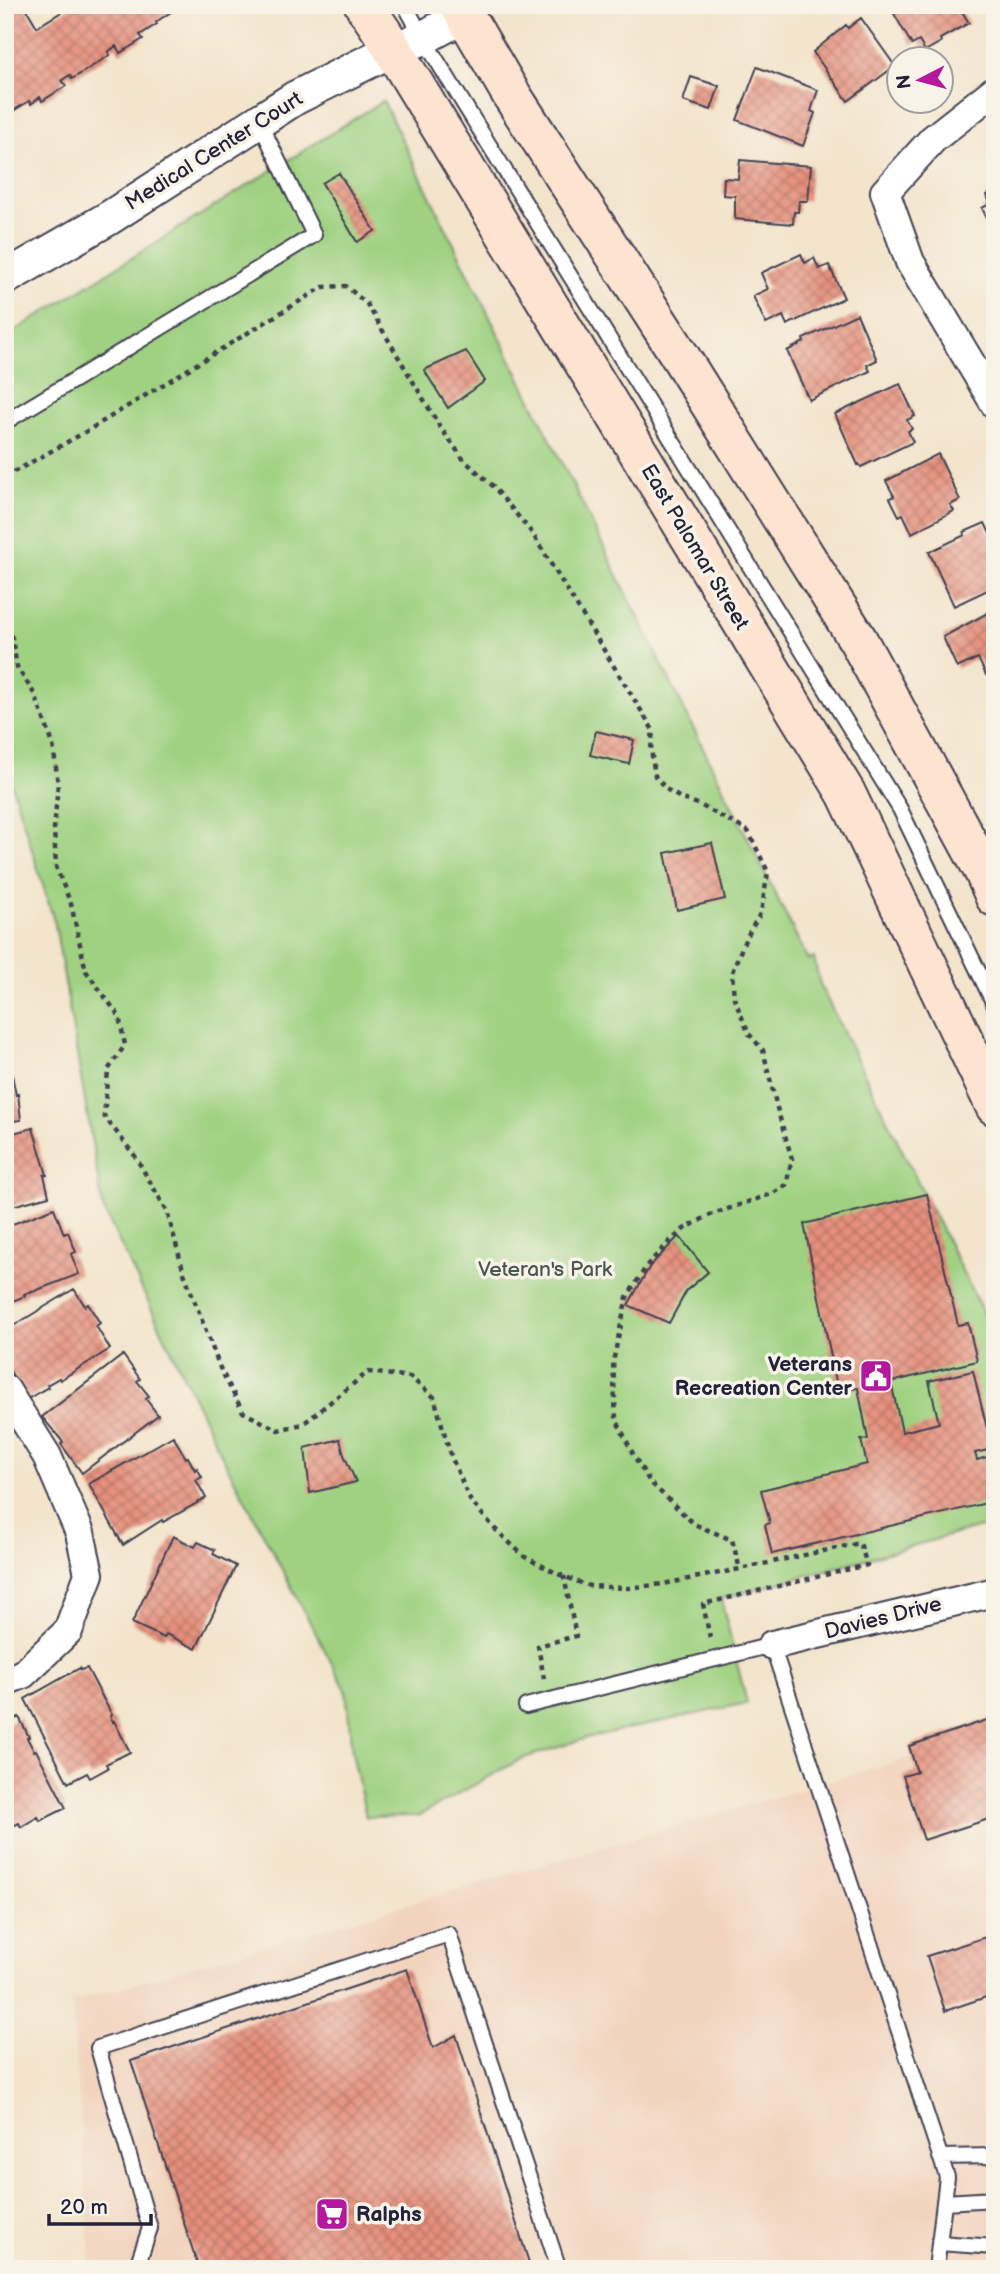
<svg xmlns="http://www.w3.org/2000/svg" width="1000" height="2274" viewBox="0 0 1000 2274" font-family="'Balsamiq Sans',sans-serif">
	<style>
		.built { fill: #f2d4be }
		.green { fill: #9fd181; stroke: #607a5e; stroke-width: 2 }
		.building { fill: url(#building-cross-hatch) }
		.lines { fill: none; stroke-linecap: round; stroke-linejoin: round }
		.service-casing { stroke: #413f51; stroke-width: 18 }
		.minor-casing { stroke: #413f51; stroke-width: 32 }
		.tertiary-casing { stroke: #413f51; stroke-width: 37 }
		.secondary-casing { stroke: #413f51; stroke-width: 42 }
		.path { stroke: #413f51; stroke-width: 4.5; stroke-dasharray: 5 5; stroke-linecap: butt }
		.service { stroke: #fff; stroke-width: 14 }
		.minor { stroke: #fff; stroke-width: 28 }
		.tertiary { stroke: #fff; stroke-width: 33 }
		.secondary { stroke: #fde4d1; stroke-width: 38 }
		.labels { text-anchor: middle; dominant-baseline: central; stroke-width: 7; stroke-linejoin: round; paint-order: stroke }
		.street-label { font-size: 21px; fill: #22223b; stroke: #f7f3e8 }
		.park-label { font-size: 21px; fill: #485750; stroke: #f7f3e8 }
		.poi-label { font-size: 21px; font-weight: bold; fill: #22223b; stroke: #f7f3e8; text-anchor: end }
	</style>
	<defs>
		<pattern id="building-cross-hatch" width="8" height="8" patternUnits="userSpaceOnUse" patternTransform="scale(1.75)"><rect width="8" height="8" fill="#e6907c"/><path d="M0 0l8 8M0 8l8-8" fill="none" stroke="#ba7567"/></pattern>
	</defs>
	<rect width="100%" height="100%" fill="#f7f3e8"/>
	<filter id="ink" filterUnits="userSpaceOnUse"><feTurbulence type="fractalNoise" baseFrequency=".0143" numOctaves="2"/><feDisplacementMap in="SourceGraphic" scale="14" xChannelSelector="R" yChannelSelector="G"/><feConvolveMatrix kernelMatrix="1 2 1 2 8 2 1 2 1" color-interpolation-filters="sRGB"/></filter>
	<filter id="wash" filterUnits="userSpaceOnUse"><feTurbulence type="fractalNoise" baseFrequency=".00686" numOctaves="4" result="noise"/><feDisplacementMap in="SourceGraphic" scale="28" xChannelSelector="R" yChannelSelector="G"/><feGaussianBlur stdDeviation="1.57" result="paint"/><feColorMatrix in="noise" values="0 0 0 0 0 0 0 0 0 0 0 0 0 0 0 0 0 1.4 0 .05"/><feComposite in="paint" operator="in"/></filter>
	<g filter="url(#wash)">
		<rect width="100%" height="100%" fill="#f3e4cb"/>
		<path class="built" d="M995 1733V2269H91L72 2002Z"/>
		<path class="green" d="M383 101 808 960 814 958 820 985 995 1337V1523L721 1599 747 1703 590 1737 521 1759 418 1816 366 1817 352 1752 346 1690 224 1460 103 1208 55 924 5 763V337Z"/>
		<g id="blocks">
			<path class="building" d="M12 5H24L37 27 73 5H181L156 22 157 24 140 35 143 39 120 53 116 46 108 52 110 55 72 79 70 75 62 80 66 86 42 101 40 97 31 104 29 101 5 116V10Z
				M889 5H958L969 23 940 39 941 42 925 51 919 41 912 45Z
				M861 18 895 66 848 101 813 52 846 25 848 28Z
				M757 67 818 90 811 111 815 113 803 146 737 120Z
				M691 77 719 86 711 110 683 101Z
				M740 160 811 166 808 201H799L798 212H794L793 224 735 219V196L723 195 724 178 738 179Z
				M339 173 375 231 357 242 322 183Z
				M995 191V236L982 208 990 204 987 195Z
				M801 254 805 263 814 258 819 269 829 265 844 298 787 325 783 316 766 324 753 296 768 289 761 273Z
				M857 314 877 360 867 365 870 371 809 400 787 351 804 342 803 339Z
				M466 351 485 381 448 408 424 370Z
				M900 384 915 416 907 420 912 429 908 431 913 442 861 467 859 464 858 465 835 414Z
				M938 454 960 500 950 505 954 511 912 533 903 514 899 516 890 498 894 496 886 481Z
				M985 523 995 544 993 563 995 575 990 578 994 587 954 606 929 552 965 535 964 532Z
				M995 609V673L986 675 978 658 957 668 943 637Z
				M596 731 634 740 629 764 590 755Z
				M712 843 725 899 677 910 665 853Z
				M5 1050H7L16 1095 18 1094 21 1120 5 1122Z
				M33 1128 47 1175H44L49 1196 5 1208V1135Z
				M927 1194 958 1325 968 1323 977 1361 891 1382 902 1432 939 1423 929 1381 973 1371 992 1449 975 1453 977 1460 990 1456 995 1475V1501L772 1554 765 1525 770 1523 761 1490 867 1464 861 1440 868 1439 858 1388 838 1391 804 1224Z
				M54 1208 64 1234 68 1232 76 1252 71 1254 79 1274 32 1292V1291L24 1294 25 1296 5 1304V1227Z
				M679 1236 708 1272 687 1290 669 1323 628 1305 650 1266Z
				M74 1289 85 1306 88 1304 100 1323 96 1326 110 1349 60 1380 59 1378 47 1385 48 1387 29 1398 23 1394 5 1362V1331Z
				M123 1355 140 1379 137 1381 149 1396 146 1399 158 1415 82 1473 61 1444 63 1442 42 1417Z
				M173 1436 186 1458 188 1457 195 1470 197 1468 202 1477 196 1480 206 1498 163 1522 162 1520 123 1545 89 1484Z
				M340 1439 344 1455 356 1482 310 1493 305 1448Z
				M173 1536 195 1547 198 1542 215 1550 213 1554 236 1566 196 1649 166 1634 164 1638 132 1623Z
				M80 1668 81 1670 87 1668 112 1715 110 1716 113 1722 114 1721 130 1752 106 1764 108 1768 90 1778 87 1773 68 1783 25 1699Z
				M19 1717 29 1737 27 1738 34 1751 36 1750 66 1808 40 1821 38 1817 21 1827 19 1823 5 1830V1725Z
				M990 1719 995 1733V1817L924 1840 903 1776 917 1772 909 1746Z
				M995 1934V1994L945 2011 927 1956Z
				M407 1969 433 2048 456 2035 531 2269H199L131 2061Z"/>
		</g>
	</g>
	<g filter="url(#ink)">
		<use href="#blocks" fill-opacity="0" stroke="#413f51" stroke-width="2"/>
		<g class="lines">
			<defs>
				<path id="service" d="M405 5 423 38 900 809 995 1006
					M5 422 314 235 259 121
					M526 1706 772 1645 947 2177 936 2269
					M940 2157 995 2156
					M944 2202 995 2199
					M939 2243 995 2247
					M136 2269 150 2228 98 2048 449 1934 559 2269"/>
				<path id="minor" d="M995 90 933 139 885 192 910 262 995 404
					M5 1389 47 1456 80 1533 89 1574 68 1631 23 1674 5 1681
					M772 1645 995 1592"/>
				<path id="tertiary" d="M5 278 109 218 295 98 392 50 423 38 465 15"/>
				<path id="secondary" d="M364 5 383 33 846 793 995 1106
					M459 5 511 94 673 345 858 640 984 872 995 897"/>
			</defs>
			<use href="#service" class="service-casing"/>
			<use href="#minor" class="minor-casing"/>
			<use href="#tertiary" class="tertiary-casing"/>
			<use href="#secondary" class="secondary-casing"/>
			<path class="path" d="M5 477 87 431 323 287 346 286 367 304 440 427 464 460 493 486 532 533 653 730 651 749 655 776 666 789 682 799 698 804 748 831 768 872 761 912 745 940 732 972 734 998 749 1034 763 1050 777 1108 792 1159 786 1185 774 1193 710 1215 684 1229 669 1242 648 1264 627 1297 613 1362 616 1419 634 1456 650 1482 694 1524 732 1540 740 1569 663 1584 628 1588 589 1586 558 1574 525 1557 495 1529 470 1500 451 1456 434 1397 410 1377 368 1372 303 1424 278 1430 243 1412 220 1368 184 1273 167 1211 135 1156 104 1116 108 1070 125 1045 119 1016 86 971 71 904 56 867 54 829 58 784 53 744 35 695 17 667 12 638 5 621
				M710 1638 703 1604 867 1565 860 1543 740 1569
				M544 1679 538 1646 576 1636 564 1576"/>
			<use href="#service" class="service"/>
			<use href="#minor" class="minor"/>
			<use href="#tertiary" class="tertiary"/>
			<use href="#secondary" class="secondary"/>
		</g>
	</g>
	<defs>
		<symbol id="civic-square" viewBox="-11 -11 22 22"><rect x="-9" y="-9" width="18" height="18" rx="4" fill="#b5179e" stroke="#f7f3e8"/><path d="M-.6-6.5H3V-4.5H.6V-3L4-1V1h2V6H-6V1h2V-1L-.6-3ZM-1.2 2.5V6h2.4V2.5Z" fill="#fff"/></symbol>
		<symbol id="supermarket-square" viewBox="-11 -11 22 22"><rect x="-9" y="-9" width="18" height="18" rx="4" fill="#b5179e" stroke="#f7f3e8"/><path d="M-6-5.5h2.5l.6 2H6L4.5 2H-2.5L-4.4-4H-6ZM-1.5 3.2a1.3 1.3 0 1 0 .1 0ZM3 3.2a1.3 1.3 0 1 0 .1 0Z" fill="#fff"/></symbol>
	</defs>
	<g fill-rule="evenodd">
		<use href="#civic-square" x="857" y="1357" width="38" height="38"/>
		<use href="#supermarket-square" x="313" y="2195" width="38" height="38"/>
	</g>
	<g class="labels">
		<g class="street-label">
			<text transform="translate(214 151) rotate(-32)">Medical Center Court</text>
			<text transform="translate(695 547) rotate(59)">East Palomar Street</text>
			<text transform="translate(883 1618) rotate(-14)">Davies Drive</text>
		</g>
		<g class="park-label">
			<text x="545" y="1269">Veteran's Park</text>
		</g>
		<g class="poi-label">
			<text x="852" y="1364">Veterans<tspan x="852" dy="24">Recreation Center</tspan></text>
			<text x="356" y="2214" text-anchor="start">Ralphs</text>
		</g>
	</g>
	<rect width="1000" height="2274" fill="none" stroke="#f7f3e8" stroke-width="28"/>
	<g transform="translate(920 80) rotate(264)"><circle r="33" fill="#f7f3e8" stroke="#a29fa3" stroke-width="2"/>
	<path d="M0-5L12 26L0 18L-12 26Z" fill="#b5179e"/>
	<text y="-10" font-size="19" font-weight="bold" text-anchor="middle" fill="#22223b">N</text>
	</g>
	<path d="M49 2214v10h102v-10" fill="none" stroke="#22223b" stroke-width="3.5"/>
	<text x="60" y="2214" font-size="21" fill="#22223b" stroke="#f7f3e8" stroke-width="5" paint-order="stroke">20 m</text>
</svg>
